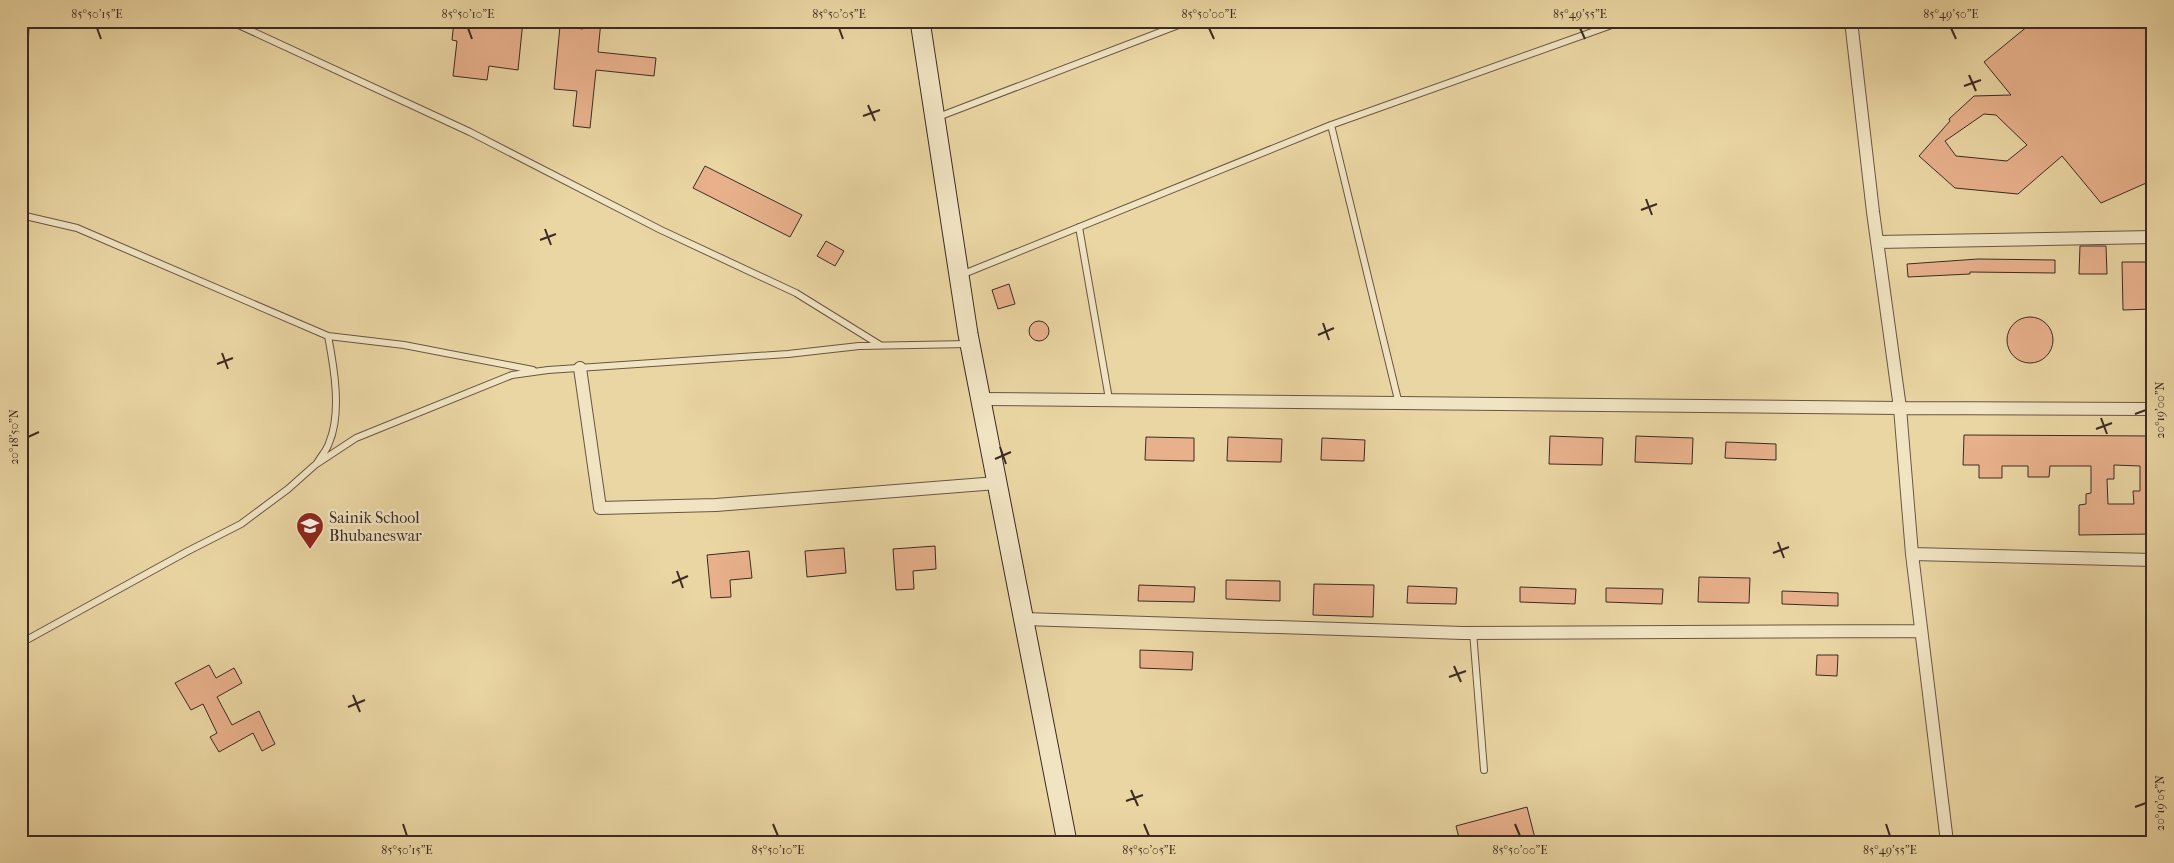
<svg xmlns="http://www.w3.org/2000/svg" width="2174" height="863" viewBox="0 0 2174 863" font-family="'IM FELL French Canon',serif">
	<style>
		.building { fill: #e8b18c; stroke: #3c2a24; fill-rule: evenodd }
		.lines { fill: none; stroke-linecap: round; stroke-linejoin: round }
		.lane-casing { stroke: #685544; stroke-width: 8 }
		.street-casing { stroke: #685544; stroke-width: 14 }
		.secondary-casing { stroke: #3c2a24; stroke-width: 21 }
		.lane { stroke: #f1e4c3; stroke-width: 6 }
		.street { stroke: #f1e4c3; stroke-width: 12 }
		.secondary { stroke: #f1e4c3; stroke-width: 19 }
		.ticks { fill: none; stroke: #3c2a24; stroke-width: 2 }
		.labels { text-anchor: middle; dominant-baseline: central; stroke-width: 4.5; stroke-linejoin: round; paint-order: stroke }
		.poi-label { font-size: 16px; fill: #3c2a24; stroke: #f1e4c3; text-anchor: start }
		.neatline { fill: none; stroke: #3c2a24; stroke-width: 2 }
		.ticks-label { font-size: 12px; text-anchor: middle; fill: #3c2a24 }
	</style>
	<rect width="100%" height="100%" fill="#ead6a3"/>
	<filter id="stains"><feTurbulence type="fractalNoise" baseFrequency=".004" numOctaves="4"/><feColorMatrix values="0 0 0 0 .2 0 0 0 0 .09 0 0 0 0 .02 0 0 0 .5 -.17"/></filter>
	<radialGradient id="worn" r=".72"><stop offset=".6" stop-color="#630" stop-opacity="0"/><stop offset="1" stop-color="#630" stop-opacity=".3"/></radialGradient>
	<path class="building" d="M454 21H523L518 70 489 66 487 80 453 76 457 41 452 40Z
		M584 21H601L598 52 656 58 654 76 596 70 590 128 573 126 577 91 554 89 560 26 583 29Z
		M2034 21H2153V180L2101 203 2062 156 2018 194 1955 188 1919 156 1950 121 1949 119 1974 96 2011 95 1984 62ZM1984 114 1996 115 2027 145 2007 161 1956 156 1945 141Z
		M705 166 802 215 790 237 693 188Z
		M826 241 844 251 835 266 817 256Z
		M2080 246H2106L2107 274H2079Z
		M1978 259 2055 260V273L1970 272V274L1908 277 1907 264Z
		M2122 262H2151L2152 309 2123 310Z
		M1009 284 1015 304 998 309 992 290Z
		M2007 340a23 23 0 1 1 46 0a23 23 0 1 1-46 0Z
		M1029 331a10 10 0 1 1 20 0a10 10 0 1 1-20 0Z
		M1964 435 2153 436V534L2079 535V505L2086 504V494L2091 493V466H2050L2049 477H2028V466H2002V478H1979V465H1963ZM2114 465 2140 466V491H2133L2134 504H2108L2107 479H2114Z
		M1550 436 1603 438 1602 465 1549 464Z
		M1636 436 1693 438 1692 464 1635 462Z
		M1146 437 1194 438V461L1145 460Z
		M1228 437 1282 439 1281 462 1227 461Z
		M1322 438 1365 440 1364 461 1321 460Z
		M1726 442 1776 444V460L1725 458Z
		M935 546 936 569 913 571 914 589 896 590 893 549Z
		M844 548 846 573 807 577 805 551Z
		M749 551 752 578 730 580 731 597 711 598 707 555Z
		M1699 577 1750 578 1749 603 1698 602Z
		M1226 580 1280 581V601L1226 599Z
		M1314 584 1374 585 1373 617 1313 615Z
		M1139 585 1195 587 1194 602 1138 601Z
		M1408 586 1457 588 1456 604 1407 603Z
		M1520 587 1576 589 1575 604 1520 602Z
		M1606 588 1663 589 1662 604 1606 602Z
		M1782 591 1838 593V606L1782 604Z
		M1140 650 1193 652 1192 670 1140 668Z
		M1817 655H1838L1837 676 1816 675Z
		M209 665 216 678 234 668 242 683 217 697 232 725 259 711 275 744 262 751 253 733 219 752 210 737 217 733 203 704 191 710 175 683Z
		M1527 807 1536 842H1460L1456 826Z"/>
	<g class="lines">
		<defs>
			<path id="lane" d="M230 21 470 132 661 230 796 293 880 345
				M21 103 26 21
				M938 117 1189 21
				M1331 125 1399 404
				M21 215 77 228 328 336 404 345 533 370
				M1079 227 1109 399
				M961 275 1331 125 1623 21
				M317 463C321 456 327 450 329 443 342 413 334 367 328 336
				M1473 632 1484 770
				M21 643 188 551 241 524 288 489 315 465 356 438 512 375 548 370 788 354 859 346 969 344"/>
			<path id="street" d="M1851 21 1873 212 1900 408 1912 554 1947 842
				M1877 242 2153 237
				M580 368 600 508 716 505 997 483
				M981 399 1900 408 2153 409
				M1912 554 2153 560
				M1024 619 1463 633 1921 631"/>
			<path id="secondary" d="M920 21 968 334 1067 842"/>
		</defs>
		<use href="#lane" class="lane-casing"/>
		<use href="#street" class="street-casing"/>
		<use href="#secondary" class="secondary-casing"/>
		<use href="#lane" class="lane"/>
		<use href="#street" class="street"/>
		<use href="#secondary" class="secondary"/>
	</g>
	<path class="ticks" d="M97 28 101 39M468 28 472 39M839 28 843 39M1209 28 1214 39M1580 28 1585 39M1951 28 1956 39M1969 75 1976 91M1964 86 1981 80M868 105 875 121M863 116 880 110M1646 199 1652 215M1641 210 1657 204M545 229 551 245M540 240 556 234M1323 323 1329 340M1318 335 1334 328M222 353 228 369M217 364 233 358M2135 414 2146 410M2101 418 2107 434M2096 429 2112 423M28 437 39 432M1000 447 1006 464M995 459 1011 452M1778 542 1784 558M1773 553 1789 547M677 571 683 588M672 583 688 576M1454 666 1461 682M1449 677 1466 671M353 695 360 712M348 707 365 700M1131 790 1138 806M1126 801 1143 795M2135 807 2146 803M403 824 407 836M773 824 778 836M1144 824 1149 836M1515 824 1520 836M1886 824 1890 836"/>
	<defs>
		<symbol id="school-pin" viewBox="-11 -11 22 30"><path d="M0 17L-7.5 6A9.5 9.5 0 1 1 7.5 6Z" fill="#8f2418" stroke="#f1e4c3"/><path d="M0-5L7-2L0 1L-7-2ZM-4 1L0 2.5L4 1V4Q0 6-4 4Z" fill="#fff"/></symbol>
	</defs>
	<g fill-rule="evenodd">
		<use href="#school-pin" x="294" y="510" width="32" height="43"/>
	</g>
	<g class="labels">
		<g class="poi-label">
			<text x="329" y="517">Sainik School<tspan x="329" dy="18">Bhubaneswar</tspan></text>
		</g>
	</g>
	<rect width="2174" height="863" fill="none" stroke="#ead6a3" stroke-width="55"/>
	<rect x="28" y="28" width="2118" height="808" class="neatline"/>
	<g class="ticks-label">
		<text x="97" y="18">85°50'15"E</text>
		<text x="468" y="18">85°50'10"E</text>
		<text x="839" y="18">85°50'05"E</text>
		<text x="1209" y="18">85°50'00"E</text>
		<text x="1580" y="18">85°49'55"E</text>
		<text x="1951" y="18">85°49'50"E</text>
		<text transform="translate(2160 410) rotate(-90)" y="4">20°19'00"N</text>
		<text transform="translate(14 437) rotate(-90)" y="4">20°18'50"N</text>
		<text transform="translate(2160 803) rotate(-90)" y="4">20°19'05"N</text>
		<text x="407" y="854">85°50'15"E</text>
		<text x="778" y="854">85°50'10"E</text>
		<text x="1149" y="854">85°50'05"E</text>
		<text x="1520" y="854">85°50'00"E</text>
		<text x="1890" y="854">85°49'55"E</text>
	</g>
	<rect width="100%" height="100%" filter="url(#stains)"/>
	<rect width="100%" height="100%" fill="url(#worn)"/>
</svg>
